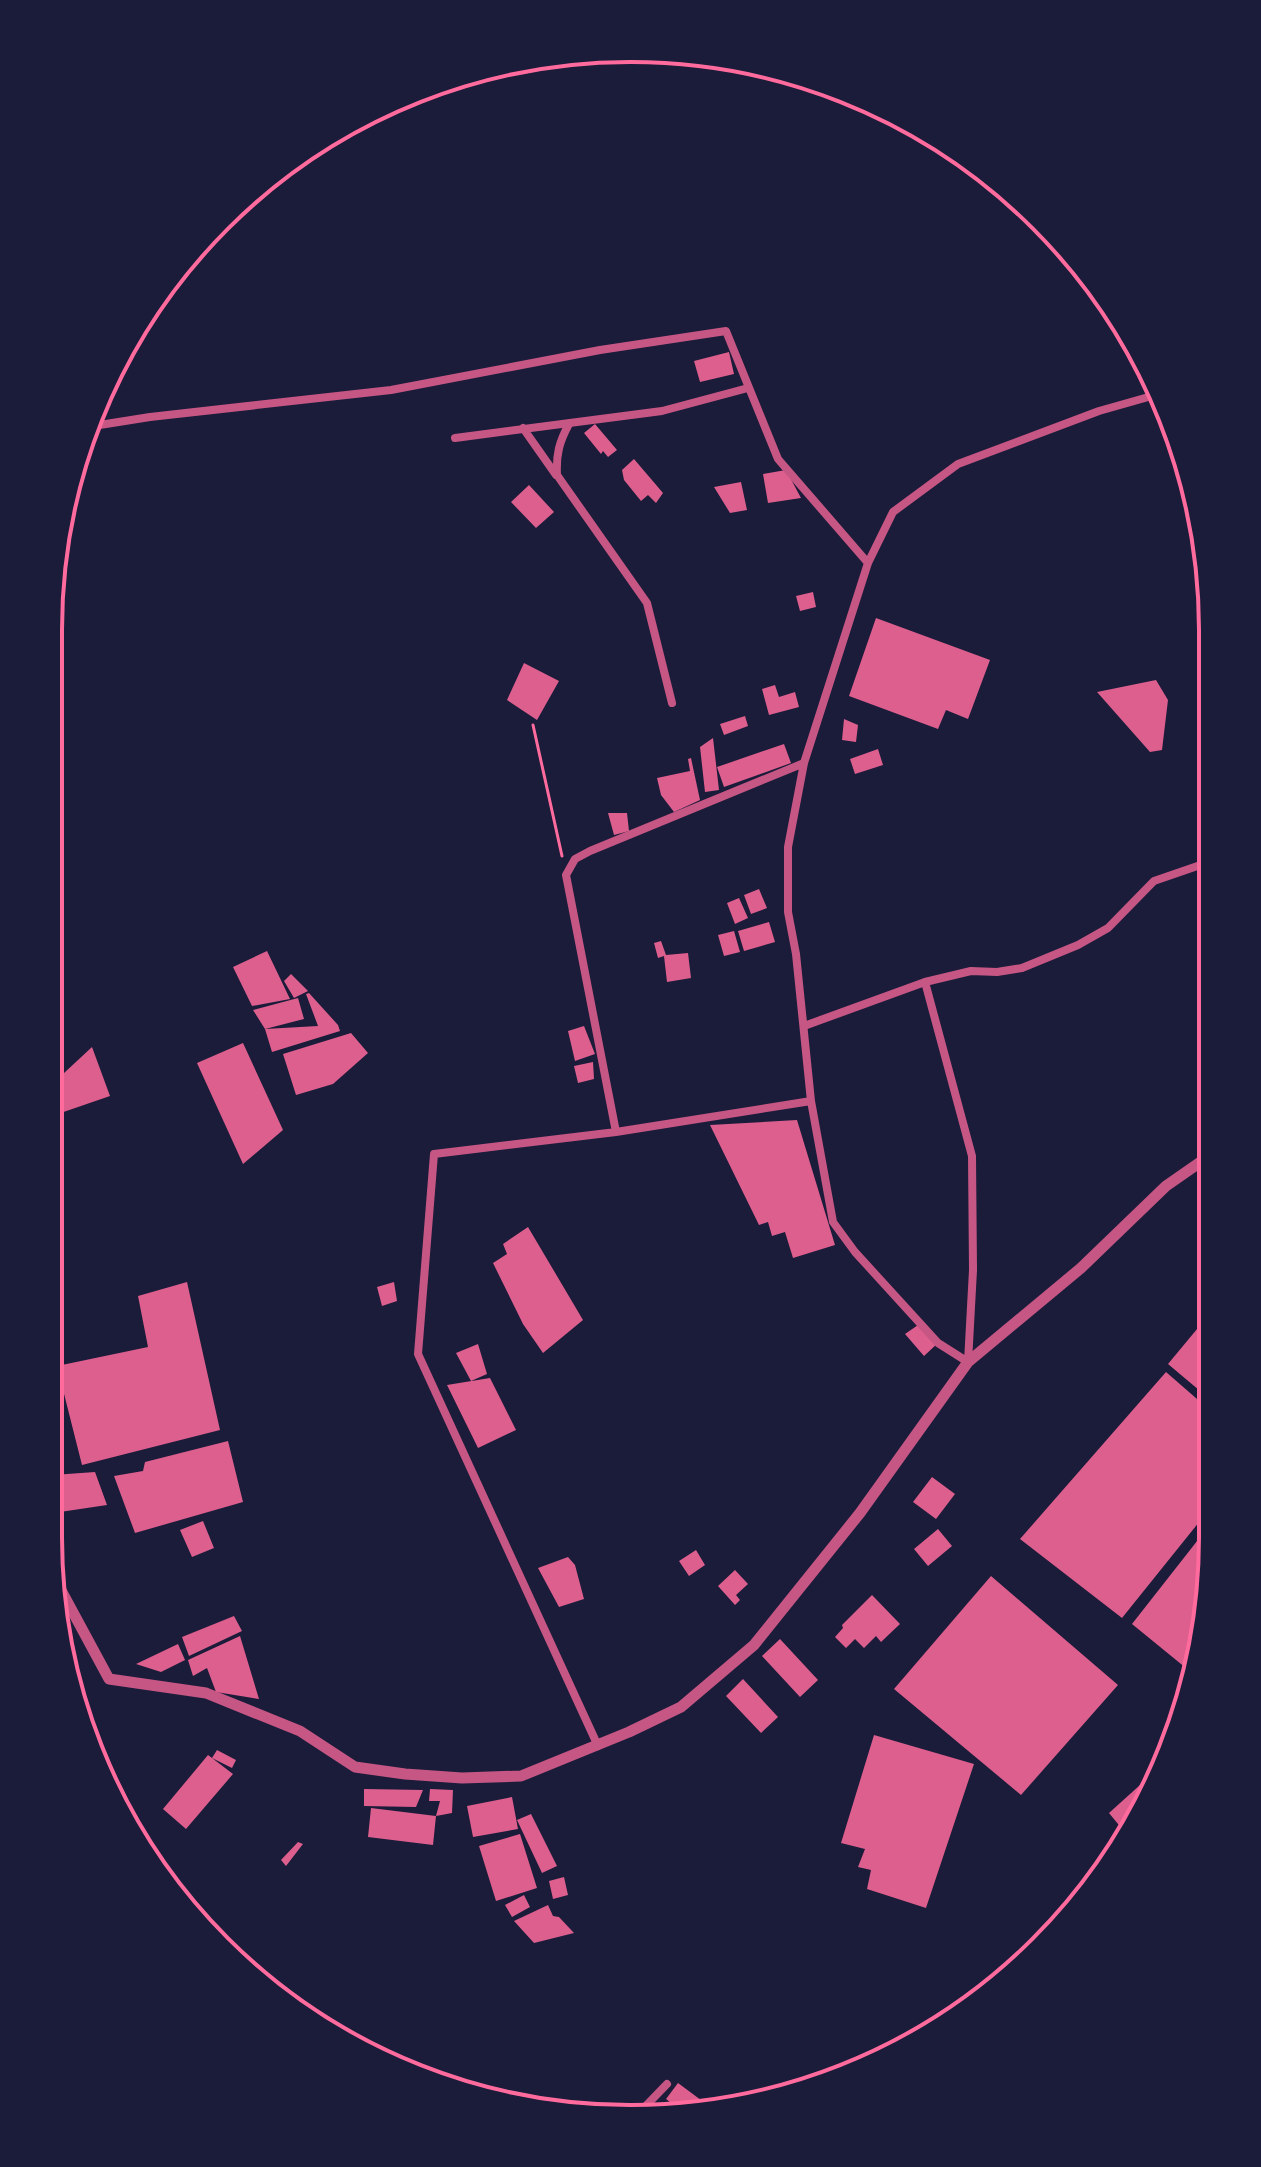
<svg xmlns="http://www.w3.org/2000/svg" width="1261" height="2167" viewBox="0 0 1261 2167" font-family="Signika,sans-serif">
	<style>
		.building { fill: #dd5f8e }
		.lines { fill: none; stroke-linecap: round; stroke-linejoin: round }
		.path { stroke: #ff6b9d; stroke-width: 3 }
		.minor { stroke: #c65784; stroke-width: 8 }
		.tertiary { stroke: #c65784; stroke-width: 11 }
		.rim { fill: none; stroke: #ff6b9d; stroke-width: 4 }
	</style>
	<rect width="100%" height="100%" fill="#1b1b3a"/>
	<path class="building" d="M729 352 734 374 700 382 694 361Z
		M595 424 617 450 608 457 603 451 601 454 584 433Z
		M634 459 663 493 656 503 648 495 641 501 624 480 622 470Z
		M786 470 801 498 768 503 763 474Z
		M741 482 747 510 730 513 714 487Z
		M529 485 554 512 536 528 511 502Z
		M813 592 816 607 800 611 796 596Z
		M876 618 990 660 968 719 946 710 938 729 849 696Z
		M524 663 559 681 537 720 507 700Z
		M1156 680 1168 700 1162 750 1150 752 1097 692Z
		M775 685 779 697 795 692 799 707 769 715 762 689Z
		M745 716 748 726 724 735 720 724Z
		M844 719 858 725 856 742 842 740Z
		M713 738 719 790 705 792 700 747Z
		M784 744 791 763 724 787 717 767Z
		M878 749 883 765 855 774 850 759Z
		M691 758 700 800 674 812 661 795 657 778 690 771 688 759Z
		M608 813H627L629 831 614 835Z
		M759 889 767 908 751 914 744 895Z
		M739 898 748 918 735 924 727 903Z
		M769 922 775 942 744 951 738 931Z
		M734 931 740 952 724 956 718 935Z
		M661 941 666 955 688 953 691 978 667 982 664 956 658 958 654 943Z
		M267 951 290 999 252 1006 233 967Z
		M291 974 308 991 294 998 284 981Z
		M309 993 338 1025 340 1031 272 1052 265 1029 253 1010 298 998 304 1019 265 1029 318 1026 306 994Z
		M584 1026 595 1054 575 1061 568 1031Z
		M351 1033 368 1053 333 1084 296 1095 283 1054Z
		M243 1043 283 1130 243 1164 197 1063Z
		M92 1047 110 1096 49 1117V1087Z
		M593 1062 594 1079 578 1083 574 1066Z
		M797 1120 835 1245 793 1258 785 1232 772 1236 768 1222 759 1225 710 1125Z
		M528 1227 583 1320 543 1353 523 1324 493 1263 507 1254 503 1244Z
		M187 1282 220 1430 82 1465 57 1366 148 1347 138 1296Z
		M394 1282 397 1301 382 1306 377 1287Z
		M1212 1311V1401L1168 1364Z
		M918 1325 938 1343 924 1356 905 1334Z
		M478 1344 487 1374 471 1381 456 1353Z
		M1166 1372 1212 1412V1506L1122 1618 1020 1539Z
		M490 1378 516 1430 478 1448 447 1385Z
		M228 1441 243 1502 135 1533 114 1476 143 1471 145 1462Z
		M95 1472 107 1505 60 1512 53 1475Z
		M932 1477 955 1494 936 1519 913 1502Z
		M203 1521 214 1548 192 1557 180 1530Z
		M1212 1522V1575L1192 1673 1132 1624Z
		M938 1529 952 1546 928 1566 914 1549Z
		M696 1550 705 1565 689 1576 679 1561Z
		M568 1557 575 1565 584 1599 559 1607 538 1568Z
		M735 1570 748 1584 736 1595 740 1600 735 1605 718 1586Z
		M991 1576 1118 1685 1021 1795 894 1689Z
		M872 1595 900 1624 881 1642 876 1636 864 1648 855 1639 846 1648 835 1637 843 1628 842 1625Z
		M234 1616 242 1631 189 1656 182 1637Z
		M240 1636 259 1699 216 1692 207 1668 193 1676 188 1660Z
		M780 1639 818 1680 800 1697 762 1656Z
		M178 1644 185 1660 161 1672 136 1664Z
		M743 1679 778 1717 761 1733 726 1696Z
		M874 1735 974 1764 926 1908 867 1889 871 1870 858 1867 865 1849 841 1843Z
		M217 1750 236 1760 232 1768 212 1758Z
		M208 1755 233 1774 186 1829 163 1809Z
		M1160 1767 1161 1768 1127 1835 1109 1813Z
		M364 1789 423 1790 416 1807 364 1806Z
		M430 1789 453 1790 452 1813 436 1816 433 1845 368 1837 371 1808 436 1816 440 1801H429Z
		M512 1797 518 1829 473 1837 467 1806Z
		M531 1814 557 1866 542 1873 517 1820Z
		M520 1834 537 1888 496 1901 479 1846Z
		M298 1842 303 1844 286 1866 281 1860Z
		M564 1877 568 1895 553 1899 549 1881Z
		M524 1895 530 1907 512 1917 505 1905Z
		M548 1905 553 1916 559 1917 574 1933 534 1943 514 1921Z
		M678 2083 705 2103 699 2111 681 2115 683 2112 666 2099Z"/>
	<g class="lines">
		<path class="path" d="M533 725 562 856"/>
		<path class="minor" d="M569 424C559 442 556 455 557 475L647 603 672 703
			M87 427 150 417 391 390 600 350 726 331 778 459 868 563
			M523 428 556 475
			M455 438 662 411 748 388
			M925 982 971 971 997 972 1022 968 1078 945 1108 928 1154 881 1212 861
			M804 1026 925 982 972 1156 973 1270 968 1362 938 1343 855 1252 833 1222 811 1101 796 954 788 912V847L804 763 868 563 893 512 958 464 1099 411 1159 394
			M616 1132 566 875 575 859 590 851 804 763
			M598 1746 418 1354 434 1154 616 1132 811 1101
			M637 2115 667 2084"/>
		<path class="tertiary" d="M55 1579 109 1679 206 1693 300 1731 355 1767 405 1774 462 1778 521 1776 629 1732 681 1707 754 1645 860 1513 968 1362 1081 1268 1166 1186 1212 1154"/>
	</g>
	<path d="M0 0H1261V2167H0ZM630 62H631A568 568 0 0 1 1199 630V1537A568 568 0 0 1 631 2105H630A568 568 0 0 1 62 1537V630A568 568 0 0 1 630 62Z" fill="#1b1b3a" fill-rule="evenodd"/>
	<path class="rim" d="M630 62H631A568 568 0 0 1 1199 630V1537A568 568 0 0 1 631 2105H630A568 568 0 0 1 62 1537V630A568 568 0 0 1 630 62Z"/>
</svg>
